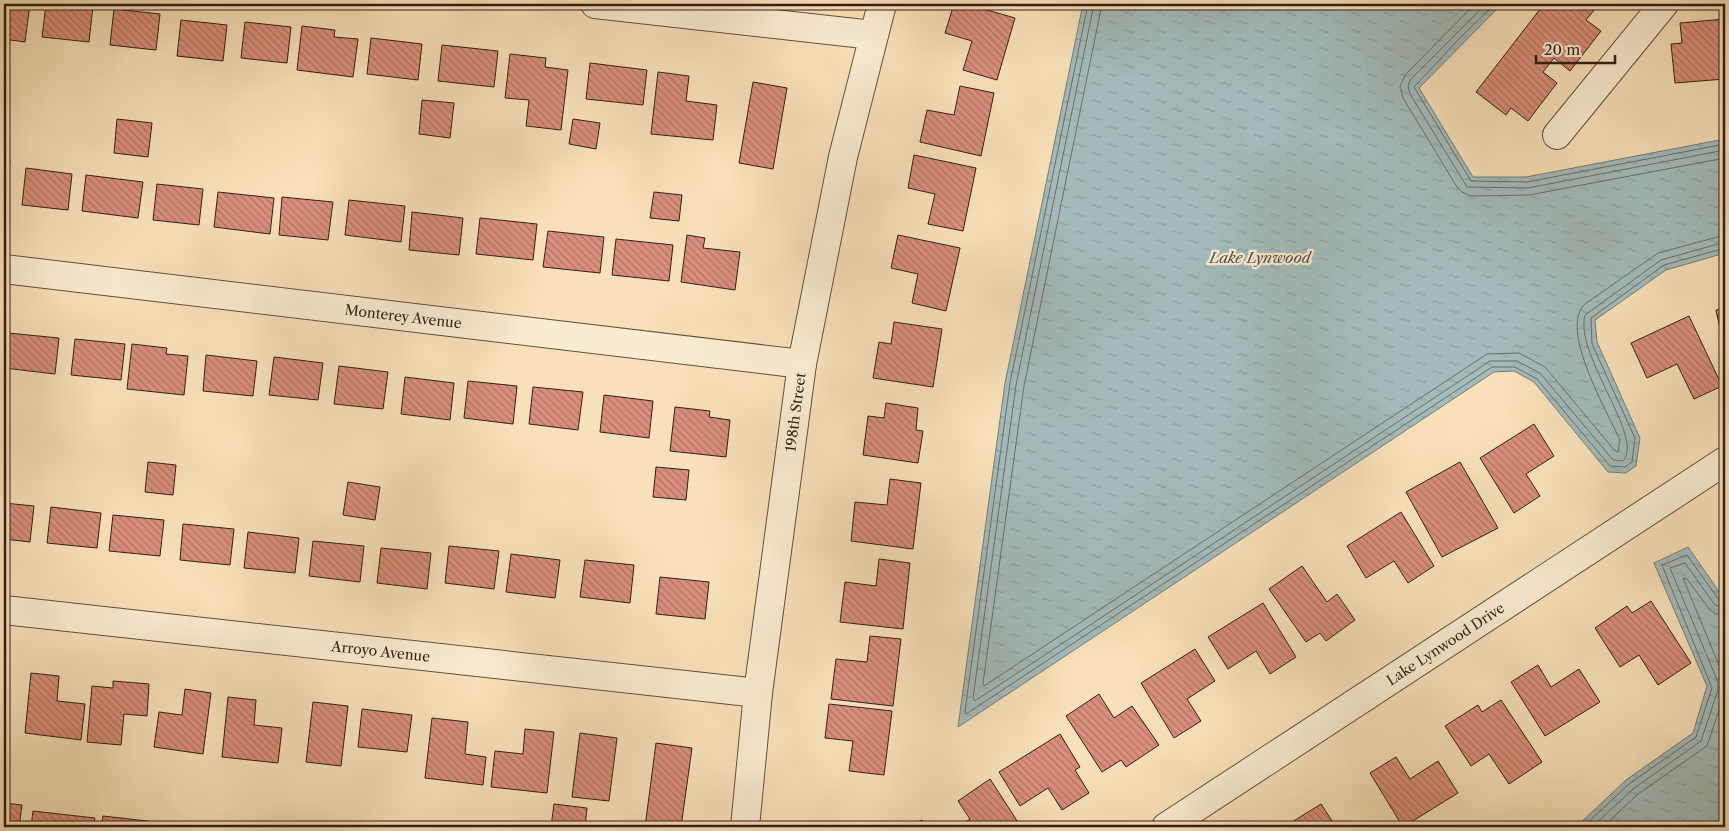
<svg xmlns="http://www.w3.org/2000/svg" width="1729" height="831" viewBox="0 0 1729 831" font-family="'Libre Caslon Text',serif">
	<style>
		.water { fill: url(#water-ripples); stroke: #767d78 }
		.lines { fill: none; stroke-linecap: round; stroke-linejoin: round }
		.shore { stroke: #6b6d68; stroke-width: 1 }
		.building { fill: url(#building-back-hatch); stroke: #331f14 }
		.minor-casing { stroke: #64503e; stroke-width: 30 }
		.minor { stroke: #faecd2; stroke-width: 28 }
		.labels { text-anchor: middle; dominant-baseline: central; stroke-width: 4.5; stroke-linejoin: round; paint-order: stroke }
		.street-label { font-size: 14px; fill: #331f14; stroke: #faecd2 }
		.water-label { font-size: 15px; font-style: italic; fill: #554e46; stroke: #faecd2 }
	</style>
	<defs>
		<pattern id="water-ripples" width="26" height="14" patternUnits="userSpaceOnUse" patternTransform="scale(1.25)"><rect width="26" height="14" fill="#a3bbbb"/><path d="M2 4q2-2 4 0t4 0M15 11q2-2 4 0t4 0" fill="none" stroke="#8da0a0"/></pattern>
		<pattern id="building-back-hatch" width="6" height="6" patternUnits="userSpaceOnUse" patternTransform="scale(1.25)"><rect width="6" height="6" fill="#da8f7b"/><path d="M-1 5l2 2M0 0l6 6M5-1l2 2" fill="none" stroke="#b17464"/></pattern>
	</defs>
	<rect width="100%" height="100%" fill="#f8e1ba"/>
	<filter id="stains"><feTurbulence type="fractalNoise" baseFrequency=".004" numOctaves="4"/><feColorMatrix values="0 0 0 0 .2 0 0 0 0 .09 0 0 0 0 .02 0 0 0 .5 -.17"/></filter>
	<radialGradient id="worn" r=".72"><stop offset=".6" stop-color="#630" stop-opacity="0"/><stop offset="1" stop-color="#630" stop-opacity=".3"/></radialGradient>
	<path class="water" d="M1083 4H1502L1419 88 1473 177H1526L1725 139V253L1666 270 1595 320 1597 342 1640 438 1636 466 1626 473 1608 472 1534 382 1514 371 1494 372 958 727 1005 383Z
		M1688 547 1725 600V827H1576L1626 780 1693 733 1707 686 1654 563Z"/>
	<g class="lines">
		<path class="shore" d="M1088 4 1010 383 965 711 966 714 1492 367H1515L1537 379 1610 466 1625 467 1632 462 1635 438 1592 344 1591 318 1664 265 1725 248
			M1094 4 1016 385 973 698 975 701 1490 361H1517L1540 373 1613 460 1623 461C1645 438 1574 354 1585 315L1661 260 1725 242
			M1102 4 1024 386 983 683 984 686 1487 354 1519 353 1545 367 1615 451 1618 452 1620 440C1608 413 1558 328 1585 304L1658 253 1725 235
			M1475 4 1406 74 1400 86 1403 98 1457 187 1462 192 1471 196 1529 195 1725 158
			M1486 4 1411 79 1408 86 1410 94 1467 187 1528 188 1725 150
			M1495 4 1458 40 1414 87 1471 181 1527 182 1725 144
			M1725 616 1716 614 1710 610 1687 579 1683 578 1725 680
			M1583 827 1629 784 1696 737 1712 688 1662 565 1687 555 1719 600 1725 602
			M1592 827 1633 789 1701 741 1718 690V682L1670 568 1685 563 1715 605 1725 609
			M1603 827 1638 794 1707 746 1725 692"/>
	</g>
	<path class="building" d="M4 4H30L25 42 4 39Z
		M46 4 93 6 89 42 42 37Z
		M954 4H966L1015 18 997 80 963 70 972 41 945 33Z
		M1544 4H1587L1595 9 1586 20 1601 31 1570 71 1554 58 1543 72 1557 83 1528 121 1511 108 1506 115 1476 92Z
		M114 9 160 14 156 50 110 45Z
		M1725 19V79L1675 83 1671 44 1682 43 1680 23Z
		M181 20 227 25 223 61 177 56Z
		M245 22 291 27 287 63 241 58Z
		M302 26 335 30 334 37 358 39 353 77 297 70Z
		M371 38 422 44 418 80 367 74Z
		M442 45 498 51 494 87 438 81Z
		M510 54 546 58 545 67 568 70 561 130 526 126 529 100 505 98Z
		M590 63 647 70 643 105 586 99Z
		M658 72 689 76 686 101 717 105 713 140 651 134Z
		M753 82 787 88 773 169 739 163Z
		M960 86 994 93 981 156 920 142 927 110 954 115Z
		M422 100 454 103 450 138 419 134Z
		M117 119 152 123 148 157 114 153Z
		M573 119 600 123 596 149 569 144Z
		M914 155 976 168 963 231 928 224 935 194 908 188Z
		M4 161H10L6 197H4Z
		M26 168 72 174 68 210 22 205Z
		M86 175 143 182 138 218 82 211Z
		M157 184 203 189 199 225 153 220Z
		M218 192 274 198 270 234 214 227Z
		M654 192 682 195 679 221 650 218Z
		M282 197 333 202 328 240 279 235Z
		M349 200 405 206 401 242 345 235Z
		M412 212 463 218 459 255 409 250Z
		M480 218 537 224 533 260 476 254Z
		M548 231 604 237 600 273 543 267Z
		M687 235 705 238 703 248 740 252 735 290 681 282Z
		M898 235 960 248 946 311 912 303 918 274 891 268Z
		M616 239 673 245 669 281 612 275Z
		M1725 308V347L1724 348 1716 310Z
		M1689 316 1722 386 1694 399 1677 364 1647 378 1631 343Z
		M894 322 942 329 933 387 873 378 879 342 891 344Z
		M8 333 59 338 55 374 4 368Z
		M75 339 125 344 121 380 71 375Z
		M132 344 167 348 166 354 188 356 184 395 127 389Z
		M206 355 257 361 253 396 203 391Z
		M274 357 323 363 318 400 269 395Z
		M339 366 388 372 383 409 334 404Z
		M405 377 454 383 450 420 401 414Z
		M468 381 517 386 513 424 464 418Z
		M533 387 583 392 578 430 529 424Z
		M604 395 653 401 649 438 600 432Z
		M886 403 918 408 916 430 923 431 918 463 863 455 868 416 884 418Z
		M675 407 710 411 709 417 730 420 726 457 670 451Z
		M1534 424 1554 456 1526 474 1540 496 1514 513 1480 458Z
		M148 462 176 465 173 495 145 492Z
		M1460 462 1498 528 1442 557 1406 492Z
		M656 467 689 470 686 500 653 497Z
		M890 479 921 483 913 549 851 541 855 502 887 505Z
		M348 482 380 487 375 520 343 515Z
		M4 503 34 506 30 542 4 539Z
		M51 507 101 513 97 548 47 543Z
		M1401 512 1434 566 1408 583 1394 561 1366 578 1347 546Z
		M113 515 164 520 160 556 109 551Z
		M183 524 234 529 230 565 180 560Z
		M248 532 299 538 295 573 244 568Z
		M313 541 364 546 360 582 309 576Z
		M449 546 499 551 494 589 445 583Z
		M381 548 431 553 427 589 377 583Z
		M511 554 560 560 555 598 506 592Z
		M879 559 910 563 903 629 840 622 845 582 876 586Z
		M585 560 634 565 630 603 580 597Z
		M1302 566 1327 602 1337 594 1355 620 1326 641 1320 633 1306 642 1269 589Z
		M660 577 709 582 705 619 656 614Z
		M1651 601 1691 663 1658 685 1639 655 1620 667 1595 628 1627 606 1632 613Z
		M1263 603 1296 657 1270 674 1256 651 1228 669 1208 637Z
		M870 636 901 639 893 706 831 699 836 659 867 662Z
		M1195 649 1215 681 1187 699 1201 721 1174 738 1141 683Z
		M1538 665 1551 687 1579 669 1600 702 1545 736 1511 682Z
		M31 673 59 676 57 701 85 704 81 740 25 733Z
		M113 681 149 684 147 716 124 714 121 745 87 742 92 686 113 688Z
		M185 689 211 693 203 754 154 747 159 712 182 715Z
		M4 693 8 694 4 730Z
		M1099 694 1114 718 1132 706 1159 745 1126 767 1121 760 1102 772 1066 716Z
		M228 697 256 700 254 725 282 728 278 763 222 757Z
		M1501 700 1542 762 1509 784 1489 754 1471 766 1445 726 1478 705 1482 712Z
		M313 702 348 706 341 766 306 762Z
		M829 704 892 711 884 775 849 771 853 741 825 738Z
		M362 709 412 715 407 752 358 747Z
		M432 718 468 722 465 754 486 757 483 785 425 778Z
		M525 729 554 732 547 793 491 787 495 751 523 754Z
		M580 733 617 738 609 801 572 797Z
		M1060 734 1080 767 1075 770 1089 793 1062 810 1048 788 1020 806 999 772Z
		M656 743 692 748 681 827H645Z
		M1396 757 1410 779 1438 761 1458 793 1403 827 1370 773Z
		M990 779 1021 827H958L970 819 958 801Z
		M4 803 22 805 19 827H4Z
		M554 804 587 808 585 827H551Z
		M1321 804 1336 827H1284Z
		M33 811 95 818 93 827H31Z
		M103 816 165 823 164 827H101Z
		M922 820 925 827H906Z"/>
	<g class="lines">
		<defs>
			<g id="minor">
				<path d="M595 4 873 35"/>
				<path d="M1557 135 1664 4"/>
				<path id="s1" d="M4 269 802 364"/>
				<path id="s2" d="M4 610 758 693"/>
				<path id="s3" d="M745 827 758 693 802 364 843 157 882 4"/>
				<path id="s4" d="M1166 827 1725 461"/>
			</g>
		</defs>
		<use href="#minor" class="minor-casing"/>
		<use href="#minor" class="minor"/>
	</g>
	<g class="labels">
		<g class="street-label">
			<text stroke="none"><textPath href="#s1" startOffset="402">Monterey Avenue</textPath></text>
			<text stroke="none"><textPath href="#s3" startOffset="418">198th Street</textPath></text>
			<text stroke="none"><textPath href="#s4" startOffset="334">Lake Lynwood Drive</textPath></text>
			<text stroke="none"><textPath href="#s2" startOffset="379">Arroyo Avenue</textPath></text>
		</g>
		<g class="water-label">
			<text x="1260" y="257">Lake Lynwood</text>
		</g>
	</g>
	<rect width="1729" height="831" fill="none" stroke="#f8e1ba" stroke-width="20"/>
	<rect x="5" y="5" width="1719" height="821" fill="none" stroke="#331f14" stroke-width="2.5"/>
	<rect x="10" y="10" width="1709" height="811" fill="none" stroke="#331f14"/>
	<path d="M1536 55v8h79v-8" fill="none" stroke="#331f14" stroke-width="2.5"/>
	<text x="1544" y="55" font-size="15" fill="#331f14" stroke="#faecd2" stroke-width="4" paint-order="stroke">20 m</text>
	<rect width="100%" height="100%" filter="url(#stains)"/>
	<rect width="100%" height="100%" fill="url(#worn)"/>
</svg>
